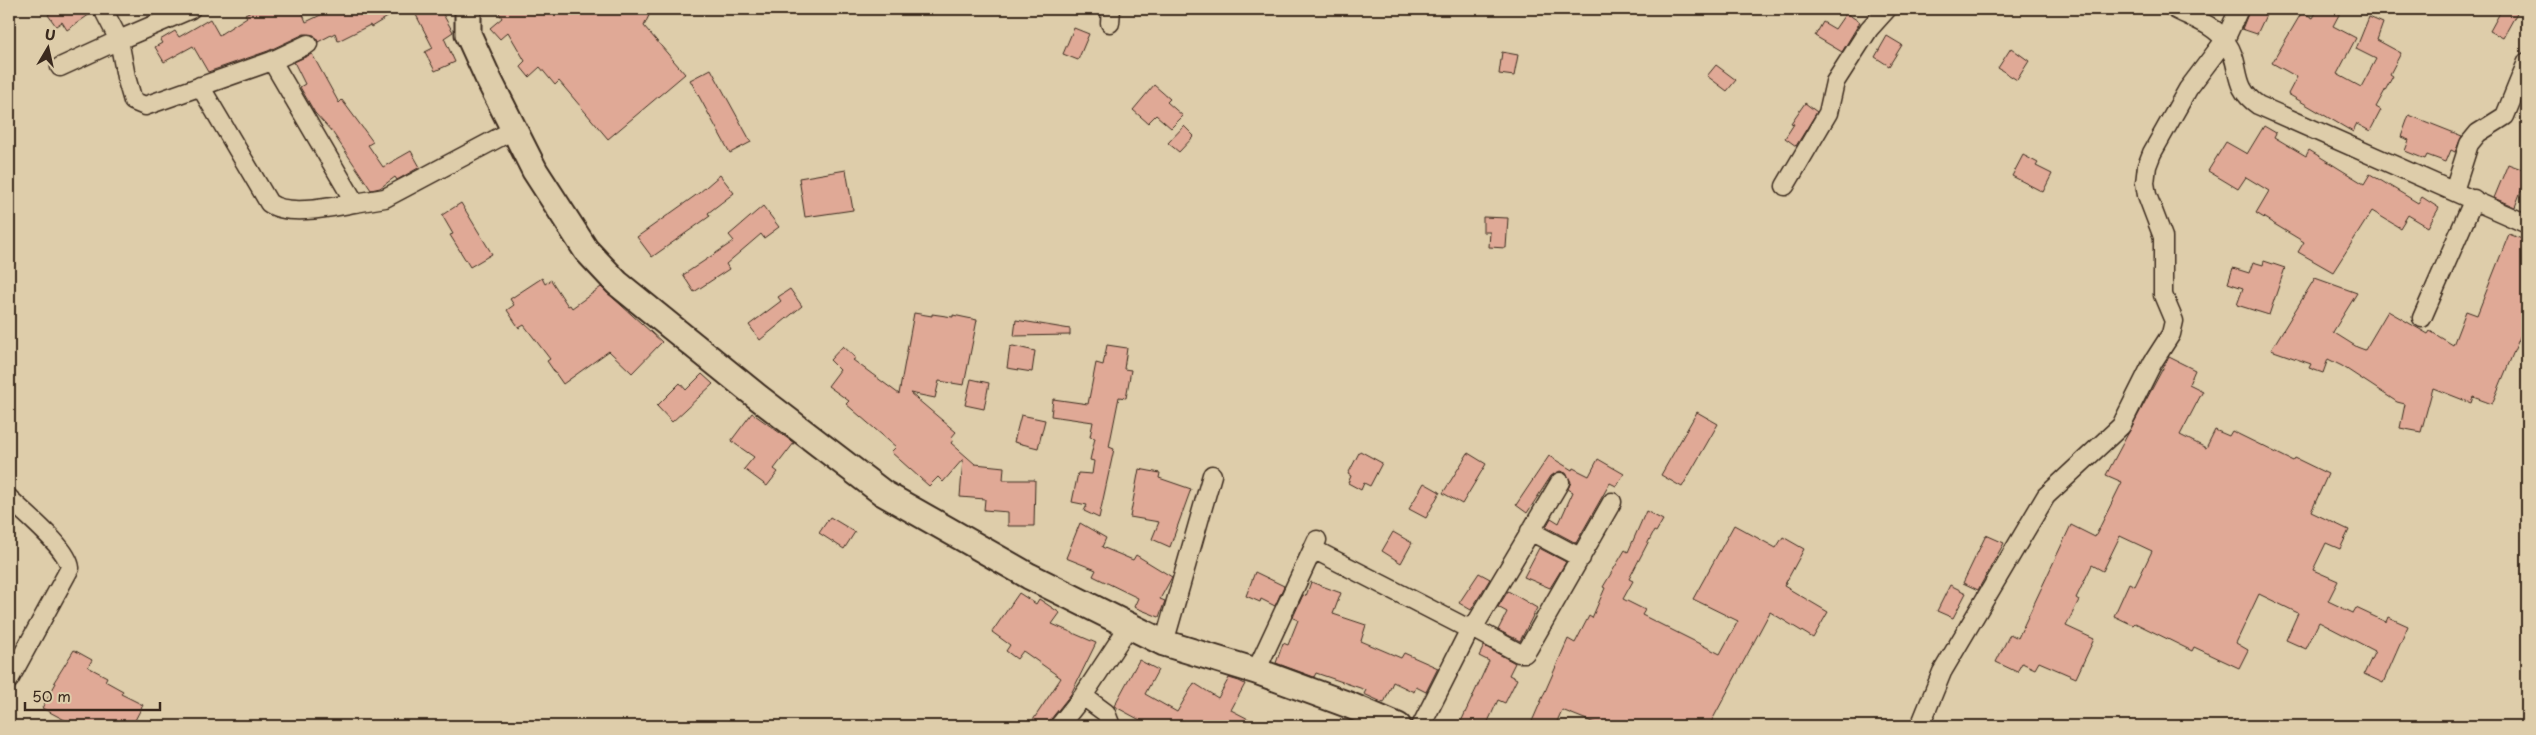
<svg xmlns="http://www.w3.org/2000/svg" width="2536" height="735" viewBox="0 0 2536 735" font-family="'Playpen Sans',sans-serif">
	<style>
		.building { fill: #e0a996; stroke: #3b2a1e }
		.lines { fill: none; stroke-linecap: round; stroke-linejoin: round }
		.minor-casing { stroke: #3b2a1e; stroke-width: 21 }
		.secondary-casing { stroke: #3b2a1e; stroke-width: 29 }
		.minor { stroke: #decdaa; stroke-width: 18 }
		.secondary { stroke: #decdaa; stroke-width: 25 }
	</style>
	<rect width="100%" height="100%" fill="#decdaa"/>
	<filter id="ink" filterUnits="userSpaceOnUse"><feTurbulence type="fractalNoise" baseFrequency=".02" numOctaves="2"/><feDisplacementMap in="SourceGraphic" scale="10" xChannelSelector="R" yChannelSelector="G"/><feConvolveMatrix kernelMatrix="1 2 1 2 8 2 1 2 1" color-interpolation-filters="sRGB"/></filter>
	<g filter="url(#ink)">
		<path class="building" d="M52 9H92L93 12 67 30 62 22 56 26 48 15 53 11Z
			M255 9H301L306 22 333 9H401L371 27 370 25 338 41 335 33 318 42 314 35 304 34 268 51 208 72 193 46 164 62 155 47 162 43 160 40 175 31 179 37 210 19 219 35 247 17 245 14Z
			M413 9H440L453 32 444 38 455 62 435 71 425 52 433 48Z
			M497 9H652L644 26 685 74 608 139 559 81 555 85 540 67 529 77 520 66 525 61 508 32 500 39 490 28 502 18Z
			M2250 9H2266L2264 14 2266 15 2257 34 2242 29Z
			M2318 9H2342L2333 26 2356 38 2337 74 2361 87 2376 59 2356 49 2369 17 2383 23 2377 40 2401 53 2390 74 2393 76 2376 107 2381 110 2370 131 2357 124 2353 132 2288 94 2297 77 2272 63 2302 12 2313 18Z
			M2502 9H2519L2503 38 2490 31Z
			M1846 13 1860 22 1842 52 1815 36 1823 22 1835 29Z
			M1074 28 1089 34 1078 60 1063 54Z
			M1887 36 1902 45 1889 66 1875 57Z
			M2011 48 2029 61 2017 80 1998 68Z
			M1502 52 1518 55 1514 76 1499 74Z
			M312 54 339 103 342 100 373 142 368 145 383 167 411 151 420 167 397 180 395 177 380 188 371 190 333 133 315 113 300 87 305 84 294 62Z
			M1716 65 1736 80 1727 91 1707 76Z
			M711 69 751 142 730 153 690 80Z
			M1154 85 1170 99 1167 102 1183 116 1171 128 1156 115 1148 123 1133 110Z
			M1805 103 1817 112 1796 146 1785 138 1794 124 1791 123Z
			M2409 115 2462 136 2455 152 2451 150 2446 162 2427 155 2425 159 2405 151 2409 140 2401 137Z
			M1184 126 1194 136 1179 152 1168 143Z
			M2264 126 2276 133 2274 137 2306 156 2309 150 2364 184 2370 174 2418 203 2422 197 2439 208 2428 227 2408 215 2400 228 2372 211 2333 272 2298 252 2304 242 2256 213 2269 191 2246 177 2238 189 2208 171 2226 142 2247 154Z
			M2023 155 2038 163 2036 166 2052 174 2043 192 2012 176Z
			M2508 164 2527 171V193L2521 191 2515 207 2494 198Z
			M846 170 853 210 805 217 799 178Z
			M720 175 734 193 708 213 710 216 652 257 637 237 699 193Z
			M461 203 492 254 470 267 450 235 453 234 442 215Z
			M763 206 779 227 764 238 761 234 726 264 729 269 694 292 683 275 734 241 729 235Z
			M1483 217 1508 218 1506 248 1489 247 1490 232H1483Z
			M2509 234 2527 241V320L2492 404 2473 397 2471 403 2433 388 2421 432 2400 428 2405 404 2397 402 2342 366 2328 359 2323 373 2309 368 2311 364 2271 350 2315 278 2357 293 2333 332 2357 347 2365 350 2388 311 2428 334 2430 331 2453 345 2466 311 2477 315Z
			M2264 261 2285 268 2269 315 2237 305 2243 288 2228 283 2233 268 2249 273 2253 262 2263 265Z
			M542 278 545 284 551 280 568 306 570 305 572 308 601 287 662 342 632 373 609 351 563 384 547 361 550 359 524 325 519 328 507 310 514 305 510 299Z
			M790 289 802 306 760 340 749 325 781 301 778 297Z
			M914 313 932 316V314L953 317V315L977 320 964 385 939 381 935 398 910 393 956 432 951 438 953 440 951 443 975 464 1004 467 1003 480H1035L1034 526H1008V512L984 510 985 499 960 497 963 459 943 482 938 477 929 486 891 452 896 447 846 404 849 401 828 386 840 370 830 360 843 346 856 358 853 360 899 394Z
			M1016 320 1070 329V335L1014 336Z
			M1107 345 1127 348 1124 369 1131 370 1126 398 1119 397 1109 447 1114 449 1099 518 1084 511 1087 505 1072 502 1078 473 1092 474 1094 461 1090 460 1095 438 1090 437 1093 422 1051 416 1053 399 1088 404 1096 363 1103 365Z
			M1013 346 1035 351 1032 372 1007 368 1010 347Z
			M2169 357 2195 370 2189 384 2203 391 2180 435 2206 448 2215 430 2229 436 2232 431 2293 461 2295 458 2328 474 2311 512 2349 530 2340 549 2326 543 2313 570 2338 581 2328 601 2353 613 2356 608 2386 622 2388 617 2408 626 2383 683 2364 674 2375 651 2319 622 2306 649 2286 640 2298 613 2259 594 2236 643 2248 650 2239 668 2194 647 2192 651 2135 623 2133 625 2114 616 2129 583 2135 586 2152 551 2120 536 2103 571 2092 565 2076 598 2079 600 2066 626 2094 639 2076 678 2039 662 2035 669 2022 663 2017 672 1996 662 2010 634 2018 638 2071 525 2095 537 2122 482 2106 475Z
			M702 374 713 384 672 422 657 406 680 383 686 390Z
			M971 379 989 383 984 409 965 405Z
			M1697 412 1718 424 1682 487 1661 475Z
			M752 413 794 443 774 469 778 472 767 486 744 469 754 457 731 441Z
			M1021 415 1045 420 1038 448 1014 442Z
			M1360 451 1382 463 1370 486 1364 483 1361 490 1348 483 1351 476 1348 474Z
			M1468 453 1486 464 1462 504 1443 493Z
			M1549 456 1572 470 1573 468 1589 476 1598 459 1624 474 1616 486 1610 483 1576 543 1546 527 1551 518 1559 523 1573 492 1568 489 1571 482 1566 473 1560 471 1551 476 1527 513 1516 505Z
			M1139 469 1160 473 1159 478 1191 489 1170 547 1152 539 1159 522 1130 517Z
			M1424 483 1440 492 1426 518 1409 509Z
			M1646 511 1663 520 1656 532 1654 531 1629 579 1633 581 1623 599 1645 610 1642 615 1720 654 1738 621 1693 599 1734 525 1776 548 1783 537 1804 549 1784 586 1828 612 1813 638 1770 612 1709 726H1602L1562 710 1555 726H1530L1568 639 1575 643 1589 616 1592 618 1605 588 1603 587 1625 550 1628 552Z
			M830 517 855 532 844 549 819 533Z
			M1080 523 1106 538 1102 547 1133 560 1136 555 1172 577 1160 599 1165 601 1159 617 1134 607 1138 598 1093 576 1096 570 1066 558Z
			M1393 532 1412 543 1401 563 1382 551Z
			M1986 535 2004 543 1978 590 1963 583Z
			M1539 548 1566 562 1550 588 1524 577Z
			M1255 572 1284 586 1275 606 1261 599 1260 602 1246 596Z
			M1479 573 1490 579 1471 610 1459 603Z
			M1311 582 1341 593 1333 614 1366 625 1361 641 1401 658 1404 653 1438 668 1426 692 1416 687 1414 692 1393 682 1384 703 1364 694 1366 690 1316 673 1314 677 1276 663 1283 643 1288 645 1298 620 1293 618 1294 615 1303 595 1306 596Z
			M1950 585 1966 593 1953 618 1937 611Z
			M1508 591 1537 608 1520 641 1498 630 1507 612 1498 607Z
			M1019 593 1036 604 1039 599 1060 613 1052 624 1096 643 1071 694 1051 719 1049 726H1029L1061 678 1023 651 1017 659 1006 651 1010 645 992 632Z
			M1484 646 1515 663 1509 675 1517 679 1505 703 1498 700 1486 726H1459L1489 661 1479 656Z
			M74 650 92 660 88 667 107 677 105 681 123 691 121 694 143 705 132 726H76L42 708 56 683 54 682Z
			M1139 660 1158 670 1145 694 1177 712 1194 683 1218 698 1229 678 1239 681 1245 684 1231 710 1262 726H1151L1114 706Z"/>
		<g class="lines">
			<defs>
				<path id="minor" d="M191 9 119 40 126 77 133 101 145 106 272 61 355 203 385 198 515 129
					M2175 9C2192 18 2215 25 2226 42 2243 66 2230 86 2258 105L2527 224
					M1110 23 1111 9
					M272 61 308 44
					M60 67 119 40 103 9
					M200 86 269 203C288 217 332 207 355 203
					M1785 186 1828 113 1835 82 1869 29 1887 9
					M2454 191 2469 144 2478 133 2505 116 2527 62
					M2422 318 2474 199
					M9 498C24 513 68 548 70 568L9 680
					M1530 531 1581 558
					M1313 549 1463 626 1471 627 1478 620 1560 482
					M1164 643 1212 475
					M1256 671 1317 540
					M1059 726 1083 696
					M1111 726 1106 713 1083 696 1129 626
					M1421 726 1471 627 1519 653H1525L1528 649 1612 502
					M1920 726 1942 672 2046 496 2121 426 2153 362 2171 334 2174 321 2163 295V237L2147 195 2145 183 2147 166 2152 153 2188 89 2225 40 2239 9"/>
				<path id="secondary" d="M468 9V34L489 80 535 171 586 250 617 283 759 398 883 493 1029 576 1164 643 1256 671 1349 705 1398 726"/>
			</defs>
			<use href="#minor" class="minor-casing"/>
			<use href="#secondary" class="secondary-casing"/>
			<use href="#minor" class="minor"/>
			<use href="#secondary" class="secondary"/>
		</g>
	</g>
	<rect width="2536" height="735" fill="none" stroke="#decdaa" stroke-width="30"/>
	<rect x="15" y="15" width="2506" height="705" fill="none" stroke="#3b2a1e" stroke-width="2" filter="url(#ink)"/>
	<g transform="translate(48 48) rotate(9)" stroke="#decdaa" stroke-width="4" paint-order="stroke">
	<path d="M0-4L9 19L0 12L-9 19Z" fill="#3b2a1e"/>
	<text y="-8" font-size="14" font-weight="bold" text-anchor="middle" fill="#3b2a1e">U</text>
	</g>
	<path d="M25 702v8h135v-8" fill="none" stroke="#3b2a1e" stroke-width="2.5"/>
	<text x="32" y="702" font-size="15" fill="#3b2a1e" stroke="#decdaa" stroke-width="4" paint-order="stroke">50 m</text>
</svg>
